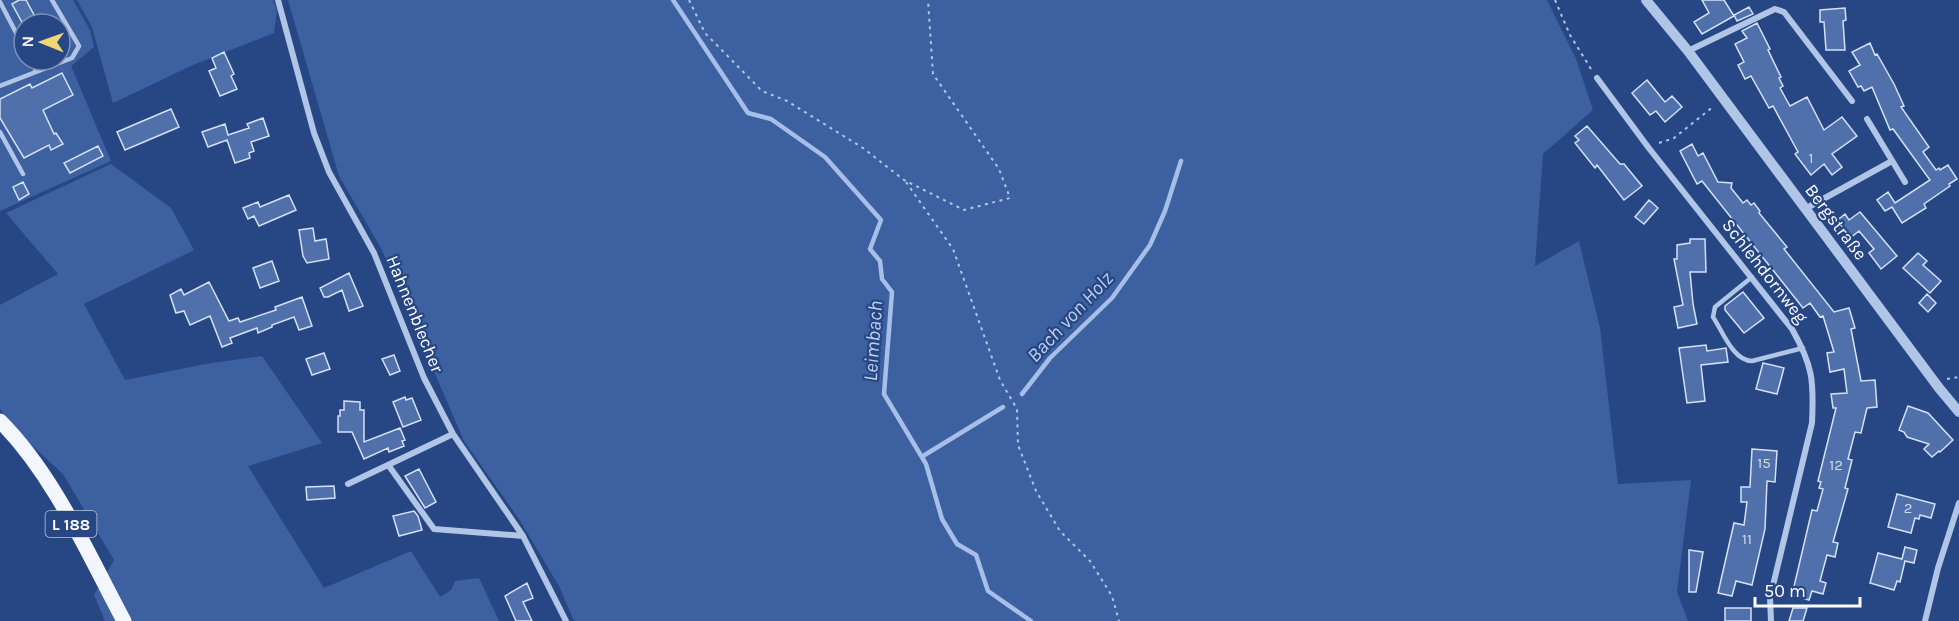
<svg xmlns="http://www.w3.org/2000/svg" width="1959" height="621" viewBox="0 0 1959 621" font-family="Karla,sans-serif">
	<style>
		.green { fill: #3c60a0; fill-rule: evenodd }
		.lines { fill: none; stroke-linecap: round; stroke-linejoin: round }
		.stream { stroke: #a6bee8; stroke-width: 4.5 }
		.building { fill: #5070ab; stroke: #d4e1f6; stroke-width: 1.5 }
		.path { stroke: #b1c5e7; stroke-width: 2; stroke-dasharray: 3 4.5; stroke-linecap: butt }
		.service { stroke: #b1c5e7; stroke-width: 4.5 }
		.minor { stroke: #b1c5e7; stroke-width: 6 }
		.tertiary { stroke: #b1c5e7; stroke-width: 10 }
		.primary { stroke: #f3f6fe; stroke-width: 15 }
		.labels { text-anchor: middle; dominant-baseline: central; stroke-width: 4.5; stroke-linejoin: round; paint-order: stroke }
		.number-label { font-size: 15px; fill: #d3dbea }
		.shield { fill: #274784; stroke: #bec8da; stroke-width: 1.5 }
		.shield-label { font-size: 16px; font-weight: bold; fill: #fff }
		.street-label { font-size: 18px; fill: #fff; stroke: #274784 }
		.water-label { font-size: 20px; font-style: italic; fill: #bdcfef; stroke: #274784 }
	</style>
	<rect width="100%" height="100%" fill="#274784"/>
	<path class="green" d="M0 0H73L90 30 94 47 71 66 111 161 0 211ZM24 24H60V60H24Z
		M77 0H273L277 10 274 33 193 65 113 103 92 27Z
		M288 0H1547L1576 59 1593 110 1543 154 1535 266 1579 241 1600 328 1618 484 1691 480 1677 592 1688 621H574L559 586 519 519 464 441 381 248 339 176Z
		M111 164 171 208 194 250 84 304 125 380 206 364 262 356 322 443 248 466 324 588 411 551 440 597 451 590 455 581 479 578 499 621H105L94 595 114 560 63 474 16 431 0 409V305L58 274 6 213Z"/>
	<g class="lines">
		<path class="stream" d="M673 0 748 113 771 119 825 157 881 220 870 249 880 261 882 279 892 292 884 394 926 464 942 519 957 544 976 555 988 591 1031 621
			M1022 394 1050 358 1112 298 1150 245 1165 211 1181 161
			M923 456 1003 407"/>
	</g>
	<path class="building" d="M19 0H26L39 24H23L12 4Z
		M1702 0H1724L1734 16 1702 34 1694 22 1709 13Z
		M1749 7 1753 14 1737 21 1734 15Z
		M1845 8 1846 20 1843 21 1845 50H1826L1824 22H1820V10Z
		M1757 23 1770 49 1768 50 1781 77 1779 78 1783 86 1780 88 1790 106 1807 97 1824 130 1842 117 1857 136 1832 154 1842 167 1832 175 1824 164 1811 175 1795 154 1798 152 1773 106 1769 108 1751 76 1745 79 1738 65 1744 62 1735 44 1747 38 1742 31Z
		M1870 43 1875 55 1877 54 1894 84 1904 106 1901 107 1929 147 1923 152 1936 170 1939 168 1940 170 1948 165 1957 179 1949 184 1950 186 1924 204 1926 208 1902 223 1892 207 1885 211 1877 200 1888 192 1895 203 1930 180 1893 129 1890 130 1872 87 1864 91 1861 86 1858 87 1849 71 1860 65 1852 52Z
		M224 52 234 74 231 76 237 89 220 96 209 71 216 68 212 58Z
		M62 73 73 95 43 110 54 134 56 133 63 144 51 150 49 145 24 158 0 118V99L30 84 32 88Z
		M1647 80 1665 102 1672 96 1682 107 1665 122 1656 111 1650 115 1632 93Z
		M171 109 179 127 125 150 117 132Z
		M263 118 269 136 251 142 254 151 249 153 250 158 235 163 227 140 208 147 202 132 225 124 228 135 249 128 247 124Z
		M1587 126 1620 164H1624L1642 186 1624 200 1597 165 1595 168 1575 143 1579 140 1575 136Z
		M1692 144 1698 156 1703 153 1718 182 1732 183 1731 188 1743 203 1747 200 1751 205 1754 203 1760 211 1759 213 1787 247 1784 249 1834 312 1849 308 1855 328 1851 329 1861 381 1875 380 1877 407 1867 408 1861 433 1855 432 1848 459 1852 460 1845 488 1848 489 1833 542 1838 543 1835 557 1827 555 1820 581 1826 583 1823 594 1812 591 1809 600 1792 595 1812 510 1817 511 1823 489 1819 488 1821 482 1818 481 1836 408H1833L1831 394 1847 393 1844 369 1830 372 1827 353 1834 352 1823 316 1820 317 1810 303 1803 308 1702 181 1697 184 1680 151Z
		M98 146 103 156 70 173 64 163Z
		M23 182 29 194 19 200 13 187Z
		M289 195 296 210 259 226 254 216 248 219 243 208 258 202 260 207Z
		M1649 200 1658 208 1644 224 1635 217Z
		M1860 212 1897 256 1881 269 1869 253 1874 249 1859 231 1849 239 1835 222 1845 214 1849 220Z
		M313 228 315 241 326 239 329 259 307 263 303 256 299 230Z
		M1690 239H1705L1706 272H1690L1693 304 1697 324 1678 328 1674 307 1683 305 1674 259H1677V245L1690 243Z
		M1918 253 1927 261 1923 265 1941 281 1930 293 1903 268Z
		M272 261 279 281 260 288 253 268Z
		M349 273 363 306 349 311 342 290 328 297H324L320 288Z
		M209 282 229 321 238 318 240 322 276 310 275 307 302 297 312 326 299 330 294 317 272 325V327L258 333 257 328 230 338 232 343 222 347 210 316 190 325 184 311 176 313 170 295 181 289 184 295Z
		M1743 292 1764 318 1744 333 1725 310V306Z
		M1927 294 1936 303 1928 312 1919 303Z
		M1706 345 1707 351 1726 348 1728 362 1701 365 1705 401 1687 403 1679 348Z
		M324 353 330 369 312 375 306 359Z
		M394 355 400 371 390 375 382 359Z
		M1763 363 1784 368 1777 394 1756 389Z
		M405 397 406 400 412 398 421 420 403 427 393 402Z
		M344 401 360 402V410H364V442L400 428 405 440 402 441 404 446 389 452 388 448 364 459 352 432H338V416H340V410H344Z
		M1908 406 1928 413 1953 440 1940 452 1939 451 1932 457 1924 449 1929 444 1907 437 1904 432 1899 430Z
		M1752 449 1777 451 1775 482 1767 481 1765 529 1752 585 1736 581 1732 596 1718 593 1734 523 1744 525 1747 502H1741V487H1750Z
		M419 469 436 502 425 508 405 476Z
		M334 486 335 498 307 500 306 487Z
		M1897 494 1935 504 1931 518 1920 515 1919 519 1915 518 1911 533 1888 527Z
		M414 511 418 516 422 530 399 536 393 516Z
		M1905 547 1917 550 1914 563 1905 561 1900 582 1897 581 1894 590 1870 583 1878 553 1902 559Z
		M1689 550 1703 552 1696 592H1689Z
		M527 583 533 598 523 602 532 621H516L505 596Z
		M1725 608H1751V621H1725Z
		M1793 608H1807L1803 621H1789Z"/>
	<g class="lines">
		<path class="path" d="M689 0 705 33 762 91 787 101 863 148 904 180 964 210 1010 198 999 169 933 74 928 0
			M1555 0 1570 35 1591 69
			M1659 143 1674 138 1714 106
			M906 182 953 249 1000 380 1017 409 1018 445 1036 491 1060 531 1090 561 1112 596 1119 621
			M1947 379 1959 377"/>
		<path class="service" d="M0 2 24 48
			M31 60 36 71
			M0 86 72 58 79 46 52 0
			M0 132 23 174
			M1752 277 1715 307 1713 317C1722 330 1733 361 1752 361L1803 348"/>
		<path class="minor" d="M278 0 314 133 329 172 374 253 424 378 453 434 523 536 566 621
			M1688 51 1775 9 1784 12 1852 101
			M1597 78 1648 147 1792 329C1813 366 1814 381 1812 423L1770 598 1771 621
			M1867 119 1905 182
			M1805 209 1892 161
			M389 466 434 529 523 536
			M348 484 453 434
			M1925 621 1938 568 1959 503"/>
		<path class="tertiary" d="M1646 0 1688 51 1939 388 1959 412"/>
		<path class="primary" d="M0 421C54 475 88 554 124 621"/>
	</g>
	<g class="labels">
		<g class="number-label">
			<text x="1811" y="158">1</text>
			<text x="1764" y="463">15</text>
			<text x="1836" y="465">12</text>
			<text x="1908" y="508">2</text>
			<text x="1747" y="539">11</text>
		</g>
		<rect class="shield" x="45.5" y="511" width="51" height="26" rx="4.5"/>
		<g class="shield-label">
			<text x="71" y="524">L 188</text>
		</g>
		<g class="street-label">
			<text transform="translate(1836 222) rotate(53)">Bergstraße</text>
			<text transform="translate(1765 271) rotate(52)">Schlehdornweg</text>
			<text transform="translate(415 314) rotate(68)">Hahnenblecher</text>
		</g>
		<g class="water-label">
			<text transform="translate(1070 317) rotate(-47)">Bach von Holz</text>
			<text transform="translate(873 341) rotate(-86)">Leimbach</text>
		</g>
	</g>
	<g transform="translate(42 42) rotate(271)"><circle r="28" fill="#274784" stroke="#7d91b5" stroke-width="1.5"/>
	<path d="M0-4.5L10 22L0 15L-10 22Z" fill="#efd777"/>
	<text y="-9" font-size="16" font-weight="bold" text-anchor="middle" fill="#ffffff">N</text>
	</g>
	<path d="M1755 597v9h105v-9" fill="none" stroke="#ffffff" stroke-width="3"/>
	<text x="1764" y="597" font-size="18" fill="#ffffff" stroke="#274784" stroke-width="4.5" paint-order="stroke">50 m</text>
</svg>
